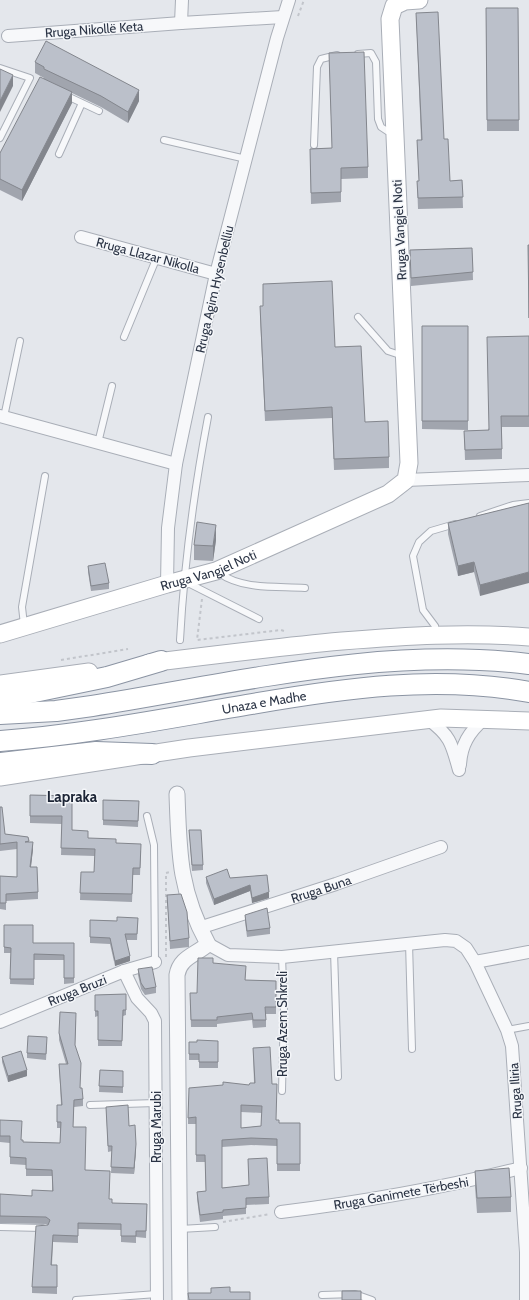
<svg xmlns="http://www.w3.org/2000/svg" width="529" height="1300" viewBox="0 0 529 1300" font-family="Cabin,sans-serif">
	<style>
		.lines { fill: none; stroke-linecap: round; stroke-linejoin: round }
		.service-casing { stroke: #a9aeb7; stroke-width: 8 }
		.minor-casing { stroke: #a9aeb7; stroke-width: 14 }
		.tertiary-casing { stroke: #a9aeb7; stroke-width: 17 }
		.secondary-casing { stroke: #a9aeb7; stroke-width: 19 }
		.trunk-casing { stroke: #8b94a3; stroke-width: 22 }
		.path { stroke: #c2c5cb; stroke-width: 2; stroke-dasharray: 3 3; stroke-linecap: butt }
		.service { stroke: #f7f8fa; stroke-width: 6 }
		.minor { stroke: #f7f8fa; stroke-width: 12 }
		.tertiary { stroke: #f7f8fa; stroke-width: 15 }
		.secondary { stroke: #fff; stroke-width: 17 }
		.trunk { stroke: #fff; stroke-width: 20 }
		.wall { fill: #a1a5ae; fill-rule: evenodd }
		.shaded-wall { fill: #83868d }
		.building { fill: #bbc0ca; stroke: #83868d; fill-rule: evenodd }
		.labels { text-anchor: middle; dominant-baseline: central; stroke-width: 3; stroke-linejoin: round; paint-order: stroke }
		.street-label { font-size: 13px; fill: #2b3445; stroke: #f4f6f9 }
		.quarter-label { font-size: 15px; font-weight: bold; fill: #1d2536; stroke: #f4f6f9 }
	</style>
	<rect width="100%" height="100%" fill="#e4e7ec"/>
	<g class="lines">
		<defs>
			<path id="service" d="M358 54 371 53 376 62 378 119 381 127 387 131 393 130
				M0 68 30 78 0 138
				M65 95 99 111
				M164 140 246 159
				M314 145 317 67 321 59 337 55
				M59 154 82 103
				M358 317 388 351 403 356
				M124 337 157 257
				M4 417 20 341
				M98 443 112 386
				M480 516 513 505 529 503
				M219 573C243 590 277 586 305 588
				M188 583 259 619
				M24 625 22 607 45 476
				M435 626 423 610 413 556 419 542 431 531 455 524
				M180 640C184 565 194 491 208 417
				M147 816 154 845 155 962
				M409 943 412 1049
				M334 951 338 1077
				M282 957 284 1007 282 1091
				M507 1030 529 1026
				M90 1105 156 1103
				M0 1227 42 1228
				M180 1229 215 1227
				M322 1295 355 1294 372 1300
				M76 1300 157 1294"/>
			<g id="minor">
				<path d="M181 23 182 0"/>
				<path d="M8 36 181 23 283 17"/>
				<path d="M81 237 216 274"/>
				<path d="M0 416 176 464"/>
				<path d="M406 480 529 475"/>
				<path d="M167 584 168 528 176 464 216 274 277 38 289 0"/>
				<path d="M429 720C451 736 452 745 459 770"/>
				<path d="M460 765C461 745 469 732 484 719"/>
				<path id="s1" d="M199 928 336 884 441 847"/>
				<path d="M208 944 228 955 282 957 445 940 456 941 466 948 475 962 507 1030 512 1046 526 1252V1300"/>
				<path d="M475 962 529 952"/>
				<path d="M124 971 137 998 151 1013 155 1021 157 1300"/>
				<path d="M0 1022 124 971 155 962"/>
				<path d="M281 1212C362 1202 442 1188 521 1168"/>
			</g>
			<path id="tertiary" d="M177 794C179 853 179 891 208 944 196 955 180 957 177 975L180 1300"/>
			<g id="secondary">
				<path id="s2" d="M0 634 167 584 216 571 388 494 406 480 409 463 390 19 394 6 405 1 419 0"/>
				<path d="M149 663C213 655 277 647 342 641 405 636 466 632 529 637"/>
				<path d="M0 684 89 672"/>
				<path d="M0 777 189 748 441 718 529 721"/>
			</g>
			<g id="trunk">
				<path d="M0 696 20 695 107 677 161 661"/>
				<path d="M0 714 56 711 92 706C237 683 382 646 529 664"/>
				<path id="s3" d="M0 741C84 735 168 718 252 704 344 688 436 675 529 692"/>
				<path d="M0 763 96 752 152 754"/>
			</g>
		</defs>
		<use href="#service" class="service-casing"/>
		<use href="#minor" class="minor-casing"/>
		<use href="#tertiary" class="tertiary-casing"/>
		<use href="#secondary" class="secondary-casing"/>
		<use href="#trunk" class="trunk-casing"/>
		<path class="path" d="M298 16 304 0
			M202 599 197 640 281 630 284 631
			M61 660 128 649
			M166 957V873L170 872
			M223 1222 270 1214"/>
		<use href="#service" class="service"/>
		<use href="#minor" class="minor"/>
		<use href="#tertiary" class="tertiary"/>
		<use href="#secondary" class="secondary"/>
		<use href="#trunk" class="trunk"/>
	</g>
	<path class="wall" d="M486 8H518L519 131H487Z
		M416 13 444 139 450 181 462 180 463 208 418 209 417 181H419L417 140H421Z
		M329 53 368 167V178L341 179V202L311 204 310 149 332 148Z
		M35 62 139 101 128 123 101 107 72 93V103L22 201 0 190V153L44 79V78L35 73Z
		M472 248 473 280 411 286 410 250Z
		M263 284 335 347 365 422 389 457V468L334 470 332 418 265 421 260 317V306H263Z
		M422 326H468V430L422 429Z
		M529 336V427H502V459L465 460 464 431 488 430Z
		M529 503 480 596 474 572 458 576 448 534V523Z
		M216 540 213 561 194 560V545Z
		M88 566 109 583V589L91 591 88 572Z
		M30 795 72 796V830L88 838 116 843 141 851 140 875H133L132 902 80 900 81 872H94L95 856 61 855 62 824 30 823Z
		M103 800 139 801 138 827 103 825Z
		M0 807 5 834 28 837 29 842 33 849 31 867 38 892V899L6 901V910L0 909V876L17 877V849L0 851Z
		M189 830 203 865V870L192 871Z
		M267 875 269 898 252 903 250 891 214 905 206 883V877L230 878Z
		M167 895 189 938V947L170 949Z
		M245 915 270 928V934L247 937 245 921Z
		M138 918 137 940H126L130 961 115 966 110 944 90 943V920L117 921Z
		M4 925 33 943H74V983L64 984V960H34V985L10 984 11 953H4Z
		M213 963 246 973 245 980 276 981V1014H266V1027L253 1028 252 1020 217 1024V1027H191L190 1000 197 993Z
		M138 969 156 987V993L145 995 141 989 138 975Z
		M126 994V1015L123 1016 122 1046H98V1016L95 1017V995Z
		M76 1020 75 1046 80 1088 83 1099V1106L74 1107 73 1127 85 1170 112 1203 147 1204 146 1238 136 1237V1243L121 1242V1230L78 1229V1243L53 1242 52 1265H57V1294L32 1293V1287L48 1225 46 1224 0 1223V1203L52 1191V1176H26V1165L10 1164V1143L0 1142V1120L23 1142 60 1143V1128H57V1122L61 1105 59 1064H66L59 1040V1033Z
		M218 1041V1068H199V1060H189V1042H197Z
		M47 1043 46 1060 27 1058V1053Z
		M253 1048 272 1084 276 1120 279 1123H300V1171H277V1146L251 1145 222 1147V1188L249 1185 248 1159 269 1197V1204L246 1205V1214L223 1216V1219L200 1222 197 1199V1192L206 1191 205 1162H196V1124H188V1118L249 1085 254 1083ZM241 1112 262 1113 261 1126 241 1128Z
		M2 1057 27 1076 8 1082 2 1062Z
		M100 1070 123 1071V1093L99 1092Z
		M106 1107 129 1126 136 1150 134 1174 111 1173 112 1151 108 1152Z
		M475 1171 511 1197V1212L477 1213 475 1187Z"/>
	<path class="shaded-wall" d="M13 75V86L0 112V101Z
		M139 90V101L128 123V112Z
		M72 92V103L22 201V190Z
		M216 525V540L213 561V546Z
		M474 562V572L458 576V566Z
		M529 572V583L480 596V585Z
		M33 842V849L30 874V867Z
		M250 885V891L214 905V899Z
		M269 892V898L252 903V898Z
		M130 956V961L115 966V961Z
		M27 1070V1076L8 1082V1076Z
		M136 1144V1150L134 1174V1168Z"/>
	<path class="building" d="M486 8H518L519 120H487Z
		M438 12 444 139H448L450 181 462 180 463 197 418 198 417 181H419L417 140H422L416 13Z
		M46 41 139 90 128 112 101 96 44 69V67L35 62Z
		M364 52 368 167 341 168V192L311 193 310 149 332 148 329 53Z
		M0 69 13 75 0 101Z
		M40 77 72 92 22 190 0 179V153Z
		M528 245H529V318Z
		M472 248 473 272 411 278 410 250Z
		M332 281 335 347 361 346 365 422 388 421 389 457 334 459 332 407 265 411 260 306H263V284Z
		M422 326H468V421H422Z
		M529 336V416H501L502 449 465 450 464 431 489 430 487 337Z
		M529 503V572L480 585 474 562 458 566 448 523Z
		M197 522 216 525 213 546 194 545Z
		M105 563 109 583 91 586 88 566Z
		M30 795 72 796V830L88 831V838L116 839V843L141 844 140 868H133L132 894 80 893 81 872H94L95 849 61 848 62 816H30Z
		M103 800 139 801 138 821 103 820Z
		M0 807H2L5 834 28 837 29 841 25 842H33L30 867H37L38 892 6 894V903H0V876L17 877V842L0 844Z
		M189 830H201L203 865H192Z
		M227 869 230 878 267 875 269 892 252 898 250 885 214 899 206 877Z
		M181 894 187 912 189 938 170 941 167 895Z
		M267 908 270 928 247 931 245 915Z
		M117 917 138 918 137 934H125L130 956 115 961 110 938 90 937V920L117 921Z
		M4 925H33V943H74V978H64V955L34 954V979H10L11 948 4 947Z
		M198 958H213V963L246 966 245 980 276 981V1007H265L266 1020H253L252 1013 217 1017V1020H191L190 993H197Z
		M152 967 156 987 145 989 141 983 138 969Z
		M126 994V1010H123L122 1041 98 1040V1011H95V995Z
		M60 1012 76 1013 75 1045 81 1063 80 1088H82L83 1099 74 1100 73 1127H86L85 1170 110 1171 109 1199H112V1203L147 1204 146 1231H136V1236H121V1224L78 1223V1236L53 1235 51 1265H57V1287H32L36 1226 48 1225 50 1220 46 1217 0 1216V1194L32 1196V1190L53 1191 52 1170 26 1169V1158L10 1157V1136H0V1120L22 1121 21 1140H23V1142L60 1143 61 1122H57V1105H62L59 1064H68L59 1033Z
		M28 1036 47 1037 46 1054 27 1053Z
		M197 1040 218 1041V1062H199V1054H189V1042H197Z
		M270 1047 272 1084H277L276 1120H279V1123H300V1164H277V1139L251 1138 222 1140V1188L249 1185 248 1159 267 1158 269 1197 246 1198V1208L223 1210V1212L200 1215 197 1192 206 1191 205 1155H196V1117L188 1118 189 1088 223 1085V1082L249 1085 250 1083H255L253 1048ZM241 1105 262 1106 261 1126 241 1128Z
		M21 1051 27 1070 8 1076 2 1057Z
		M100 1070 123 1071V1087L99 1086Z
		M128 1105 129 1126 135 1125 136 1144 134 1168 111 1167 112 1146H108L106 1107Z
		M509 1168 511 1197 477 1198 475 1171Z
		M230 1287V1292H250V1300H189L188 1293H211V1288Z
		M342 1291H361V1300H342Z"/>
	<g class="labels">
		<g class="street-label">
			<text transform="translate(94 29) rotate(-4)">Rruga Nikollë Keta</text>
			<text transform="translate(399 230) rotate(-93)">Rruga Vangjel Noti</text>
			<text transform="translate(148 255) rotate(15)">Rruga Llazar Nikolla</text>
			<text transform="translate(214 289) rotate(-77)">Rruga Agim Hysenbelliu</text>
			<text stroke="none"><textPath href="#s2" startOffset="218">Rruga Vangjel Noti</textPath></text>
			<text stroke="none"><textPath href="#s3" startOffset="267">Unaza e Madhe</textPath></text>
			<text stroke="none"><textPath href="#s1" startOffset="128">Rruga Buna</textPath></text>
			<text transform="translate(77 990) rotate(-22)">Rruga Bruzi</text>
			<text transform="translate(282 1024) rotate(-90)">Rruga Azem Shkreli</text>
			<text transform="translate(515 1091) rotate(-94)">Rruga Iliria</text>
			<text transform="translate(156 1127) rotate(-90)">Rruga Marubi</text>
			<text transform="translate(401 1193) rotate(-10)">Rruga Ganimete Tërbeshi</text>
		</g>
		<g class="quarter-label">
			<text x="72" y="797">Lapraka</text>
		</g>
	</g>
</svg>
